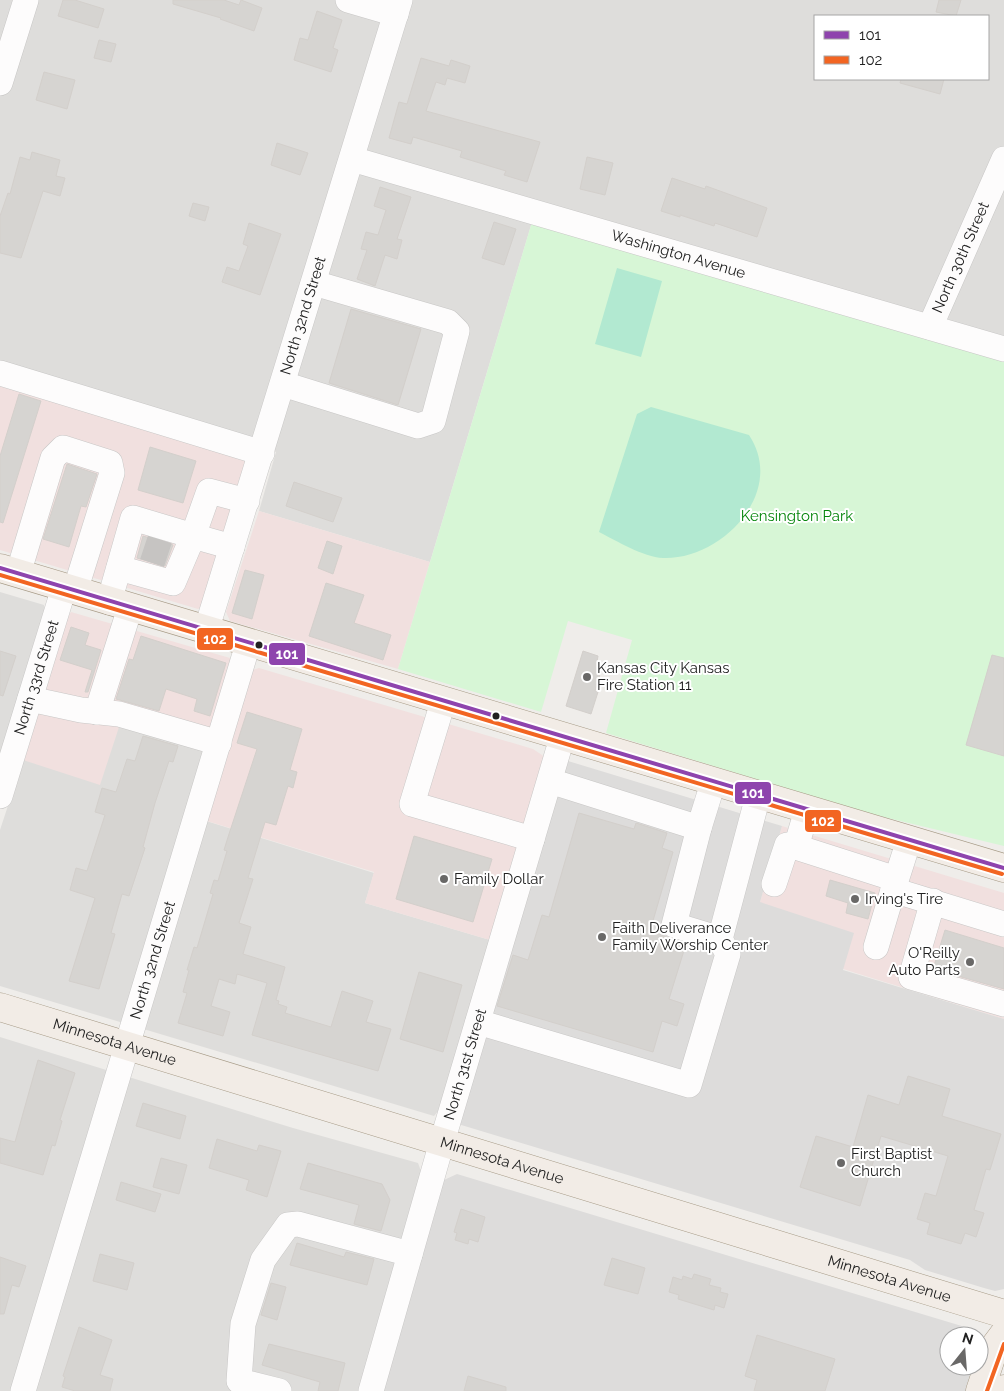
<svg xmlns="http://www.w3.org/2000/svg" width="1004" height="1391" viewBox="0 0 1004 1391" font-family="Raleway,sans-serif">
	<style>
		.residential { fill: #dedddb; fill-rule: evenodd }
		.commercial { fill: #f1e0df }
		.religious { fill: #dddcdb }
		.park { fill: #d7f6d6 }
		.pitch { fill: #b2e9d1 }
		.building { fill: #d6d4d1; stroke: #d3cfcb }
		.lines { fill: none; stroke-linecap: round; stroke-linejoin: round }
		.minor-tunnel { stroke: #c6c4c2; stroke-width: 25; stroke-dasharray: 25 12; stroke-linecap: butt }
		.minor-casing { stroke: #c8c7c6; stroke-width: 26 }
		.major-casing { stroke: #a69a86; stroke-width: 29 }
		.minor { stroke: #fdfcfc; stroke-width: 25 }
		.major { stroke: #f2ece6; stroke-width: 28 }
		.bus-1-casing { stroke: #fff; stroke-width: 8 }
		.bus-2-casing { stroke: #fff; stroke-width: 8 }
		.bus-1 { stroke: #8e44ad; stroke-width: 4 }
		.bus-2 { stroke: #f26522; stroke-width: 4 }
		.bus-dot { fill: #212121; stroke: #fff; stroke-width: 2 }
		.poi-dot { fill: #696867; stroke: #fff; stroke-width: 2 }
		.labels { text-anchor: middle; dominant-baseline: central; stroke-width: 4; stroke-linejoin: round; paint-order: stroke }
		.street-label { font-size: 15px; fill: #212121; stroke: #fff }
		.park-label { font-size: 15px; fill: #05850b; stroke: #fff }
		.poi-label { font-size: 15px; fill: #212121; stroke: #fff; text-anchor: start }
		.line-badge { stroke: #fff; stroke-width: 2 }
		.badge-label { font-size: 14px; text-anchor: middle; font-weight: bold; fill: #fff }
	</style>
	<rect width="100%" height="100%" fill="#efedea"/>
	<path class="residential" d="M0 0H1004V341L532 222 430 562 259 511 276 452 0 367ZM815 16H988V79H815Z
		M0 592 44 605 46 617 0 759Z
		M121 721 208 749 187 815 374 873 365 903 490 940 439 1110 434 1116 0 986V830L23 760Z
		M0 1037 293 1128 418 1163 422 1174 359 1391H0Z"/>
	<path class="commercial" d="M0 367 253 444 205 606 198 609 0 550Z
		M259 511 430 562 398 669 230 621 226 612Z
		M71 612 230 658 235 664 208 749 121 721 100 785 23 760 66 620Z
		M259 668 533 749 542 755 546 760 490 940 365 903 374 872 207 821 252 670Z
		M782 826 1004 893V1019L843 969 760 902Z"/>
	<path class="religious" d="M568 761 782 826 760 902 854 933 843 970 1004 1019V1289L995 1291 984 1288 925 1270 910 1260 458 1124 563 766Z
		M457 1174 975 1330 983 1341 979 1354V1336H949V1366H975L967 1391H383L444 1180Z"/>
	<path class="park" d="M532 222 1004 360V846L863 812 606 733 632 640 568 621 541 712 398 669Z"/>
	<path class="pitch" d="M617 268 662 281 641 357 595 344Z
		M651 407 749 435C787 492 722 560 663 558 643 557 617 541 599 532L637 414Z"/>
	<path class="building" d="M63 0H75L104 9 98 28 58 16Z
		M173 0H224L239 5 241 0 262 8 254 31 220 19 221 18 173 4Z
		M939 0H961L956 16 936 12Z
		M317 11 342 20 333 48 338 50 331 72 294 60 300 38 308 40Z
		M99 40 116 44 111 62 94 58Z
		M421 58 449 66 451 60 470 66 465 83 447 78 445 85 436 82 426 111 540 142 527 182 504 175 506 171 460 157 462 151 413 137 411 144 389 138 399 102 407 104Z
		M44 72 75 80 67 109 36 100Z
		M901 79H944L940 94 900 83Z
		M277 143 308 153 300 175 271 165Z
		M32 152 60 160 56 176 65 178 60 196 43 191 21 258 0 253V216L8 193 10 194 20 157 30 160Z
		M587 157 613 163 605 195 580 189Z
		M672 178 705 189 706 186 767 208 757 237 715 223 714 226 680 215V217L661 211Z
		M380 187 411 197 397 239 402 240 397 259 385 255 375 286 357 279 367 250 361 249 366 232 378 235 386 210 374 206Z
		M193 203 209 207 205 221 189 216Z
		M494 222 516 229 504 265 482 258Z
		M249 223 281 234 260 295 222 282 227 267 239 271 248 246 243 244Z
		M351 309 421 329 398 405 329 383Z
		M19 394 41 401 3 523 0 522V456Z
		M150 447 196 461 183 503 138 490Z
		M67 464 97 474 86 507 81 506 69 547 43 539Z
		M294 482 342 498 333 522 286 506Z
		M143 536 173 545 165 566 137 558Z
		M327 541 342 546 333 574 318 568Z
		M245 570 264 575 252 619 232 613Z
		M326 583 364 595 354 623 391 635 383 660 309 636Z
		M71 627 89 633 85 645 101 650 88 692H85L92 670 60 660Z
		M141 636 226 663 210 716 194 711 197 699 166 689 159 711 116 699 129 659 133 660Z
		M0 651 16 656 3 696 0 695Z
		M583 651 598 656 597 662 603 664 595 691 598 692 591 714 566 706Z
		M992 655 1004 658V756L966 745Z
		M247 712 302 729 290 770 297 772 293 788 288 786 276 825 265 822 248 878 253 879 239 923 251 927 243 954 285 967 276 1000 279 1001 278 1004 287 1007 285 1013 331 1027 342 991 373 1001 366 1022 391 1029 378 1071 252 1035 267 983 237 974 235 984 219 979 211 1006 230 1012 223 1036 178 1023 187 993 183 992 189 970H187L194 947 197 948 213 894 210 893 214 880 218 881 227 851 224 850 229 834 257 749 237 743Z
		M143 736 178 746 173 762 169 761 155 803 143 847 145 848 129 896 122 894 111 933 115 934 99 989 69 981 95 898 70 890 76 868 87 871 105 815 95 812 102 788 116 792 127 759 135 761Z
		M579 813 634 829 636 823 667 833 662 848 673 852 650 931 686 944 669 999 684 1004 677 1026 662 1021 653 1052 497 1006 513 955 528 960 542 915 549 917Z
		M414 836 492 859 473 922 396 899Z
		M830 880 875 893 868 919 846 913 848 903 826 896Z
		M945 930 1004 948V989L933 969Z
		M419 972 462 985 443 1052 400 1039Z
		M38 1060 75 1073 60 1120 62 1121 55 1146 52 1145 43 1175 0 1163V1138L15 1142Z
		M908 1076 950 1089 942 1116 1001 1134 990 1170 986 1169 974 1210 984 1213 976 1237 965 1233 961 1244 927 1234 930 1223 917 1219 925 1193 936 1196 948 1156 881 1136 860 1206 800 1187 816 1136 853 1147 868 1095 899 1105Z
		M143 1103 186 1116 180 1139 136 1126Z
		M217 1139 257 1151 259 1145 281 1151 267 1197 246 1190 249 1180 209 1168Z
		M161 1158 187 1165 179 1194 153 1187Z
		M308 1163 382 1184 390 1200 381 1231 354 1224 359 1205 300 1189Z
		M121 1182 161 1194 155 1212 116 1200Z
		M461 1209 485 1217 478 1242 469 1239 468 1244 455 1240 457 1233 454 1232Z
		M297 1243 344 1257 346 1252 374 1259 367 1285 290 1265Z
		M100 1254 134 1263 127 1290 93 1281Z
		M0 1257 26 1266 19 1287 12 1285 4 1314H0Z
		M612 1258 645 1268 638 1294 604 1285Z
		M694 1274 711 1279 709 1285 721 1288 720 1292 728 1294 724 1308 715 1305 714 1310 678 1299 679 1295 669 1292 673 1277 682 1280 683 1276 692 1279Z
		M271 1283 286 1287 277 1320 261 1315Z
		M79 1327 112 1340 100 1375 113 1379 110 1391H75L62 1387 65 1377 63 1376Z
		M757 1335 835 1359 825 1391H754L757 1380 745 1376Z
		M269 1344 345 1363 338 1391H318L320 1382 262 1365Z
		M468 1376 506 1387V1391H464Z"/>
	<g class="lines">
		<path class="minor-tunnel" d="M152 563 162 533"/>
		<defs>
			<g id="minor">
				<path d="M348 0 396 14"/>
				<path d="M0 83 26 0"/>
				<path id="s1" d="M352 159 1004 349"/>
				<path id="s2" d="M930 327 1004 159"/>
				<path d="M0 373 262 453"/>
				<path d="M283 384 418 426 433 421 457 331 448 322 314 283"/>
				<path d="M119 568 173 583 193 536 232 547"/>
				<path d="M18 574 53 458 63 448 110 463 112 473 75 591"/>
				<path d="M109 602 133 518 193 536 209 491 247 501"/>
				<path id="s3" d="M206 631 400 0"/>
				<path d="M30 699 81 710 119 714 219 743"/>
				<path d="M443 702 412 804 532 839"/>
				<path d="M97 712 130 608"/>
				<path d="M550 781 699 828 713 783"/>
				<path id="s4" d="M0 796 64 588"/>
				<path d="M807 810 796 847 896 879"/>
				<path d="M699 828 674 925 720 939"/>
				<path d="M909 840 893 890 1004 924"/>
				<path d="M774 884 787 845 796 847"/>
				<path d="M933 901 911 977 1004 1004"/>
				<path d="M876 947 893 890"/>
				<path d="M478 1022 689 1085 728 954 720 939 758 796"/>
				<path id="s5" d="M23 1391 248 644"/>
				<path d="M279 1391 239 1381 243 1324 263 1260 288 1225 298 1224 410 1254"/>
				<path id="s6" d="M371 1391 442 1142 562 738"/>
			</g>
			<g id="major">
				<path d="M0 568 1004 868"/>
				<path id="s7" d="M0 1007 1004 1314"/>
				<path d="M980 1391 995 1346 1004 1334"/>
				<path d="M1003 1391 1004 1389"/>
			</g>
		</defs>
		<use href="#minor" class="minor-casing"/>
		<use href="#major" class="major-casing"/>
		<use href="#minor" class="minor"/>
		<use href="#major" class="major"/>
		<defs>
			<path id="bus-1" d="M0 568 1004 868"/>
			<path id="bus-2" d="M0 575 1002 874
				M987 1391 1004 1344"/>
		</defs>
		<use href="#bus-1" class="bus-1-casing"/>
		<use href="#bus-2" class="bus-2-casing"/>
		<use href="#bus-1" class="bus-1"/>
		<use href="#bus-2" class="bus-2"/>
	</g>
	<g class="bus-dot">
		<circle cx="259" cy="645" r="4.5"/>
		<circle cx="496" cy="716" r="4.5"/>
	</g>
	<g class="poi-dot">
		<circle cx="587" cy="677" r="5"/>
		<circle cx="444" cy="879" r="5"/>
		<circle cx="855" cy="899" r="5"/>
		<circle cx="602" cy="937" r="5"/>
		<circle cx="970" cy="962" r="5"/>
		<circle cx="841" cy="1163" r="5"/>
	</g>
	<g class="labels">
		<g class="street-label">
			<text stroke="none"><textPath href="#s1" startOffset="340">Washington Avenue</textPath></text>
			<text stroke="none"><textPath href="#s2" startOffset="76">North 30th Street</textPath></text>
			<text stroke="none"><textPath href="#s3" startOffset="330">North 32nd Street</textPath></text>
			<text stroke="none"><textPath href="#s4" startOffset="124">North 33rd Street</textPath></text>
			<text stroke="none"><textPath href="#s5" startOffset="450">North 32nd Street</textPath></text>
			<text stroke="none"><textPath href="#s7" startOffset="120">Minnesota Avenue</textPath></text>
			<text stroke="none"><textPath href="#s6" startOffset="340">North 31st Street</textPath></text>
			<text stroke="none"><textPath href="#s7" startOffset="525">Minnesota Avenue</textPath></text>
			<text stroke="none"><textPath href="#s7" startOffset="930">Minnesota Avenue</textPath></text>
		</g>
		<g class="park-label">
			<text x="797" y="516">Kensington Park</text>
		</g>
		<g class="poi-label">
			<text x="597" y="668">Kansas City Kansas<tspan x="597" dy="17">Fire Station 11</tspan></text>
			<text x="454" y="879">Family Dollar</text>
			<text x="865" y="899">Irving's Tire</text>
			<text x="612" y="928">Faith Deliverance<tspan x="612" dy="17">Family Worship Center</tspan></text>
			<text x="960" y="953" text-anchor="end">O'Reilly<tspan x="960" dy="17">Auto Parts</tspan></text>
			<text x="851" y="1154">First Baptist<tspan x="851" dy="17">Church</tspan></text>
		</g>
	</g>
	<g class="line-badge">
		<rect x="196" y="627" width="38" height="24" rx="5" fill="#f26522"/>
		<rect x="268" y="642" width="38" height="24" rx="5" fill="#8e44ad"/>
		<rect x="734" y="781" width="38" height="24" rx="5" fill="#8e44ad"/>
		<rect x="804" y="809" width="38" height="24" rx="5" fill="#f26522"/>
	</g>
	<g class="badge-label">
		<text x="215" y="644">102</text>
		<text x="287" y="659">101</text>
		<text x="753" y="798">101</text>
		<text x="823" y="826">102</text>
	</g>
	<rect x="814" y="15" width="175" height="65" fill="#ffffff" stroke="#a6a6a6"/>
	<rect x="824" y="31" width="25" height="8" fill="#8e44ad" stroke="#a6a6a6"/>
	<text x="859" y="40" font-size="15" fill="#212121">101</text>
	<rect x="824" y="56" width="25" height="8" fill="#f26522" stroke="#a6a6a6"/>
	<text x="859" y="65" font-size="15" fill="#212121">102</text>
	<g transform="translate(964 1351) rotate(17)"><circle r="24" fill="#ffffff" stroke="#a6a6a6"/>
	<path d="M0-4L9 19L0 12L-9 19Z" fill="#696867"/>
	<text y="-8" font-size="14" font-weight="bold" text-anchor="middle" fill="#212121">N</text>
	</g>
</svg>
